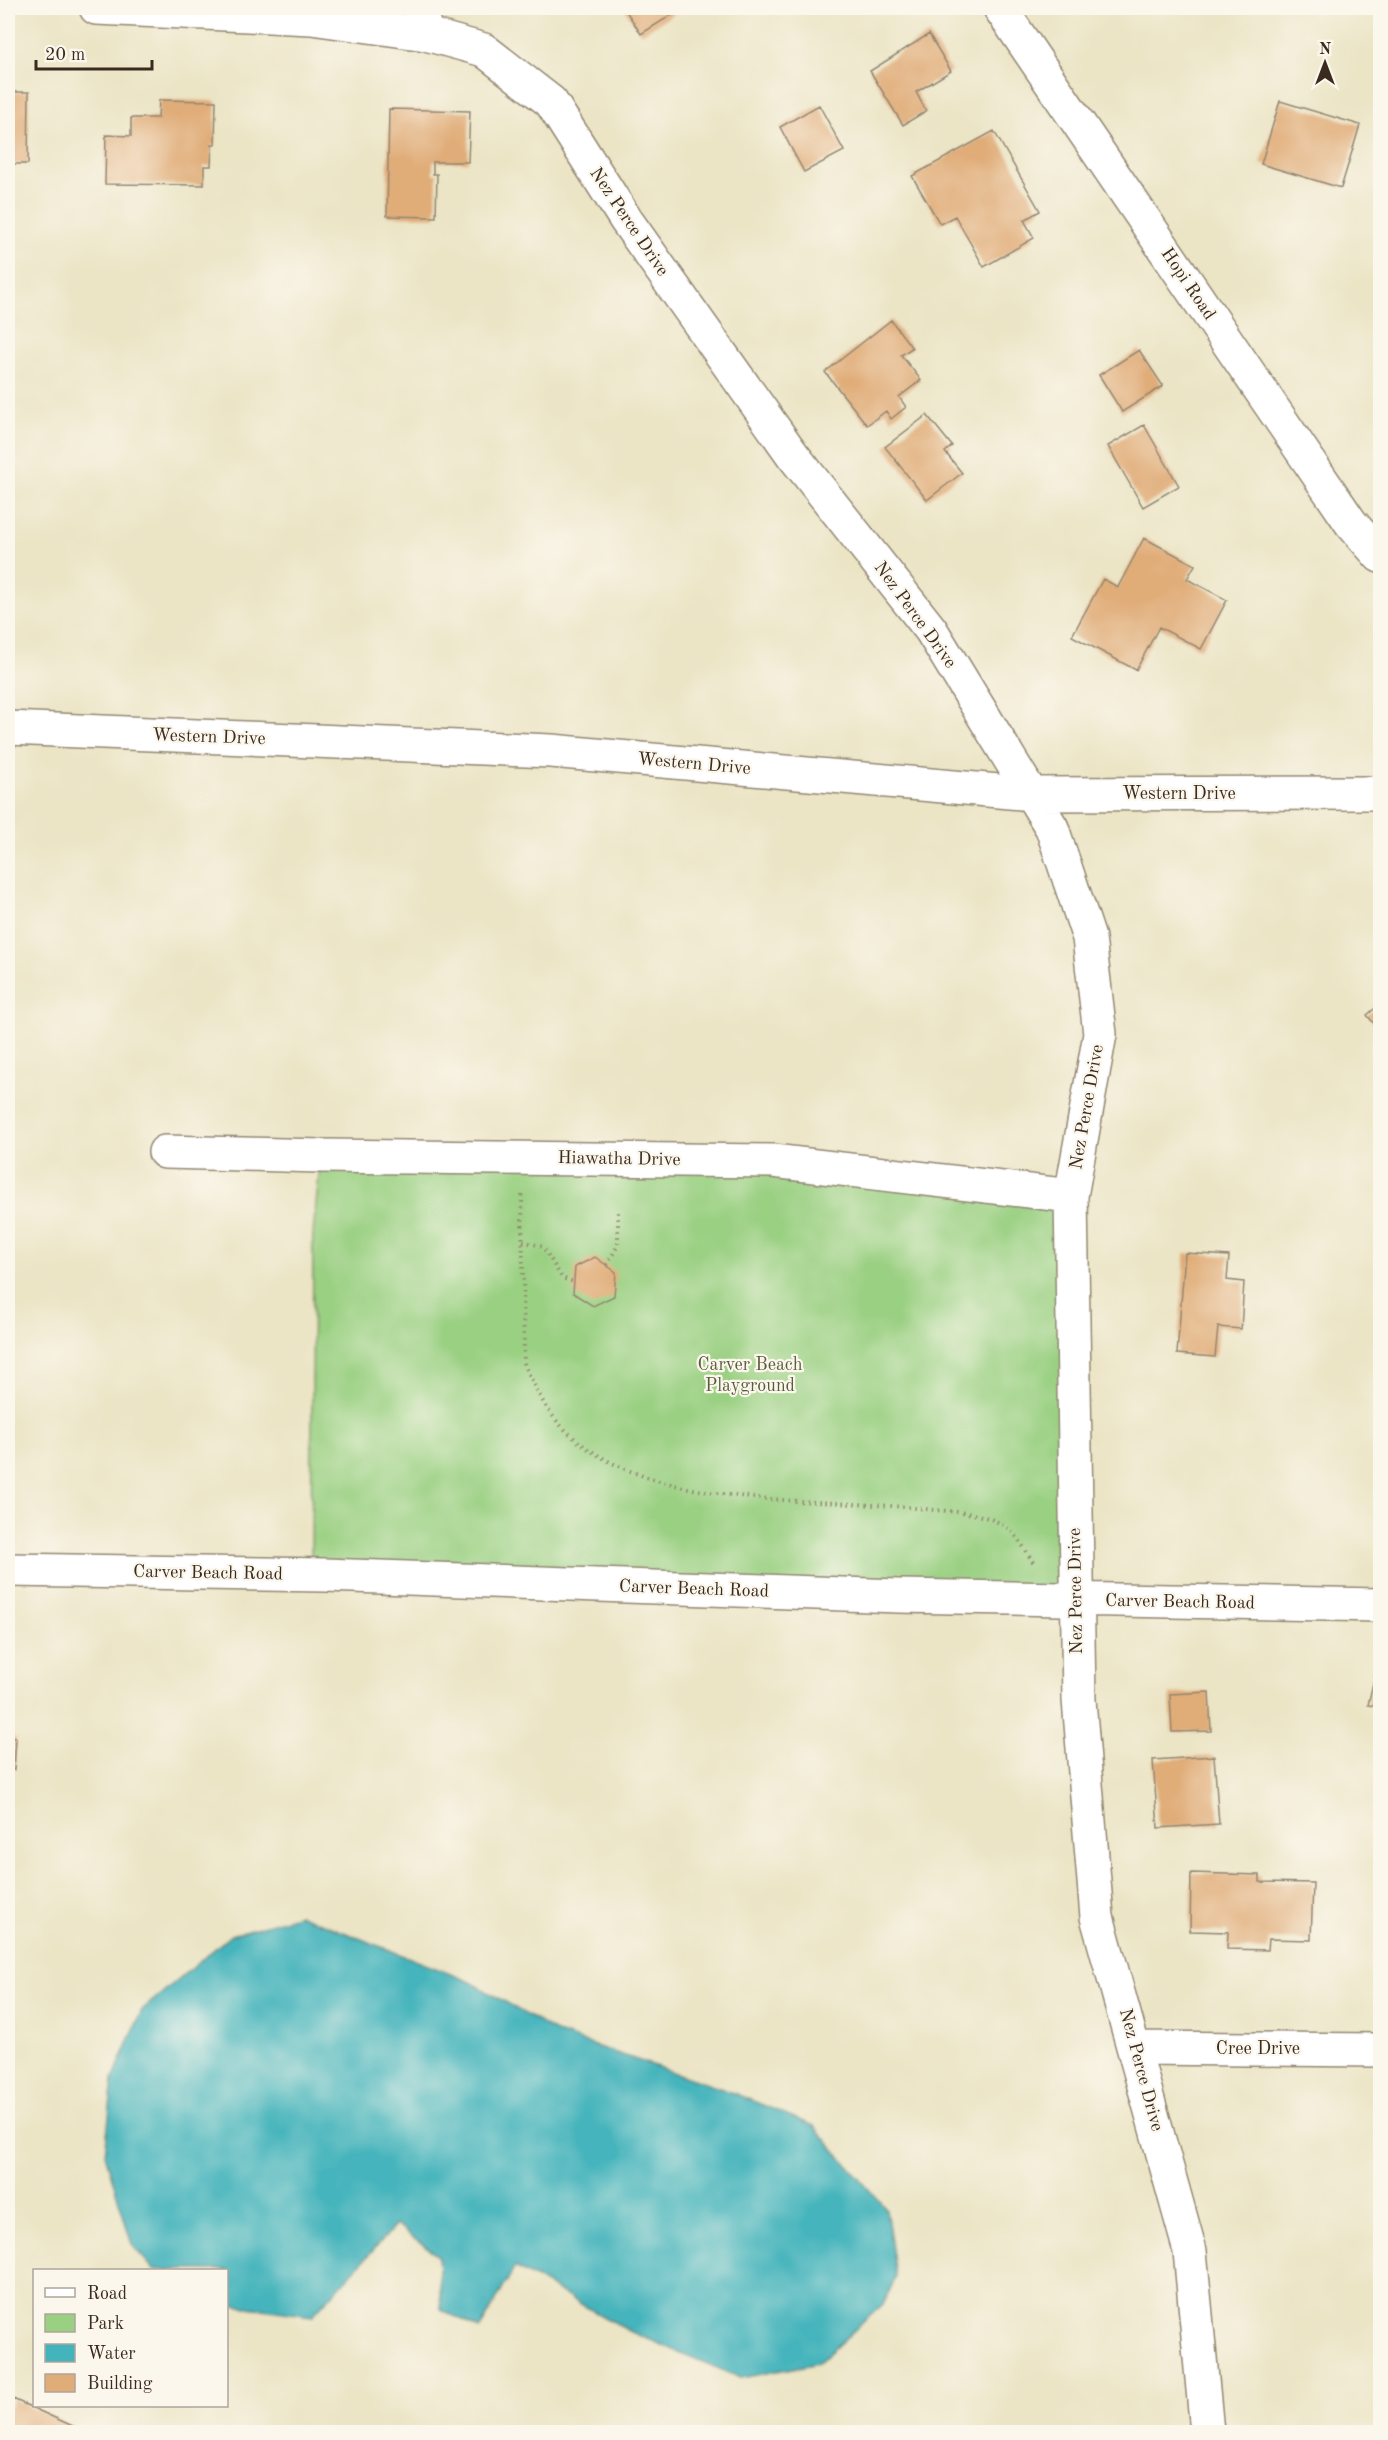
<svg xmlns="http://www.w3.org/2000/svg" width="1388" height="2440" viewBox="0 0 1388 2440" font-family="'Old Standard TT',serif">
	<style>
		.green { fill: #9ad082; stroke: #6a7d50; stroke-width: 1.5 }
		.water { fill: #44b4bc; stroke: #406f6d; stroke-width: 1.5 }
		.building { fill: #e0ac77 }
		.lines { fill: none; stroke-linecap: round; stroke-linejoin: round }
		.street-casing { stroke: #938772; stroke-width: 36 }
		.path { stroke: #938772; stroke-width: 4; stroke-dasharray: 1.5 4.5; stroke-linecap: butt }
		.street { stroke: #fff; stroke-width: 33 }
		.labels { text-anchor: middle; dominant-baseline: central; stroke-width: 4.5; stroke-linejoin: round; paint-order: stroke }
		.street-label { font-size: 18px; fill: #3b2a1e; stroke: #fbf7ec }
		.park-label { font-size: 18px; fill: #585c3c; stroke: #fbf7ec }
	</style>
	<rect width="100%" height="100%" fill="#fbf7ec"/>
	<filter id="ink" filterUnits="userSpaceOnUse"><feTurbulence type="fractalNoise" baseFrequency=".0167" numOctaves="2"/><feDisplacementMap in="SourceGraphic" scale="12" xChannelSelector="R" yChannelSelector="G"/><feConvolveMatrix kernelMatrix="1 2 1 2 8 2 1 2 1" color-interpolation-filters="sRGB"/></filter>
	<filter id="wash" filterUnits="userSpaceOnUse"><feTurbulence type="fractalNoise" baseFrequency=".008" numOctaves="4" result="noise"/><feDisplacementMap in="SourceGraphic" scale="24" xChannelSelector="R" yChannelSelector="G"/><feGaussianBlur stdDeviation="1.35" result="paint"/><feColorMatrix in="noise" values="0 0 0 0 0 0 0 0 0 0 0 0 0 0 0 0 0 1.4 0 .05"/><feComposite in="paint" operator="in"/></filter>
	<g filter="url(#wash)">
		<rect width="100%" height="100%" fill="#ebe4c5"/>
		<path class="green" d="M321 1156 773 1161 1071 1196 1076 1600 311 1575 313 1234Z"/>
		<path class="water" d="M300 1915 471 1982 557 2033 731 2092 814 2126 886 2209 896 2276 884 2303 818 2363 741 2378 629 2331 515 2267 480 2329 441 2309 438 2255 396 2225 312 2316 227 2304 226 2270H154L132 2245 105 2154 113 2079 142 2010 231 1935Z"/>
		<g id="blocks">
			<path class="building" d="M624 8H683L641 34Z
				M929 34 951 71 916 92 926 111 903 125 870 71Z
				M8 92H29L28 164H8Z
				M159 100 216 101 215 145H212L211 166H204V185L105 184 106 135 131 136V118H158Z
				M1280 101 1360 125 1341 188 1261 164Z
				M819 105 844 151 804 172 780 127Z
				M389 109 470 111 468 162H433V174H437L436 217 387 216Z
				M994 131 1040 211 1024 220 1034 238 984 267 955 216 940 224 912 176Z
				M891 320 912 348 901 355 921 380 899 397 906 407 891 419 886 411 867 425 825 372Z
				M1139 350 1163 386 1122 412 1099 375Z
				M927 415 952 446 945 452 962 473 927 500 885 447Z
				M1144 425 1179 486 1143 507 1108 446Z
				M1144 538 1195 565 1187 579 1227 600 1201 649 1159 627 1136 670 1072 636 1103 579 1118 587Z
				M1380 1004V1031L1367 1015Z
				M1185 1253 1229 1256 1227 1280 1244 1282 1241 1329 1218 1327 1215 1357 1177 1354Z
				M595 1257 616 1272 614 1296 593 1306 573 1293 575 1267Z
				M1378 1661H1380V1707L1368 1705Z
				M1209 1692 1211 1731 1172 1732 1170 1694Z
				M8 1738H16L14 1770H8Z
				M1214 1756 1219 1824 1158 1828 1153 1760Z
				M1191 1873 1260 1875V1882L1313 1883 1311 1940 1269 1939 1268 1950 1227 1949 1228 1932 1190 1931Z
				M13 2399 86 2432H8V2411Z"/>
		</g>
	</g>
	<g filter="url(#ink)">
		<use href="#blocks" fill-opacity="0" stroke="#938772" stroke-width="1.5"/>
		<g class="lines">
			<defs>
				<path id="street" d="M96 8 311 18 426 34
					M420 8 426 34 484 50 551 102 626 220 792 454 931 630 1052 828 1089 938 1100 1034 1071 1196 1079 1700 1097 1917 1190 2251 1207 2432
					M1000 8 1351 523 1380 556
					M8 728 551 751 1032 794 1380 793
					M165 1152 321 1156 773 1161 1071 1196
					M8 1570 325 1575 898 1596 1380 1605
					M1135 2048 1380 2050"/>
			</defs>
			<use href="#street" class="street-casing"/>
			<path class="path" d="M522 1195 524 1363C532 1381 540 1399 552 1415 629 1514 812 1496 925 1509 953 1512 990 1511 1012 1532 1020 1539 1026 1552 1033 1562
				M523 1241 543 1247 562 1278 574 1282
				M607 1265 618 1245V1212"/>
			<use href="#street" class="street"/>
		</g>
	</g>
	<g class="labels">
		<g class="street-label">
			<text transform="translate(629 222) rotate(56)">Nez Perce Drive</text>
			<text transform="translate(1188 284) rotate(56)">Hopi Road</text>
			<text transform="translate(915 615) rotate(54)">Nez Perce Drive</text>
			<text transform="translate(209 737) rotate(2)">Western Drive</text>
			<text transform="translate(694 764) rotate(5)">Western Drive</text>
			<text x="1179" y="794">Western Drive</text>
			<text transform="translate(1087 1107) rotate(-80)">Nez Perce Drive</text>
			<text transform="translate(619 1159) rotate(1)">Hiawatha Drive</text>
			<text transform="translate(208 1573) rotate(1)">Carver Beach Road</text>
			<text transform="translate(694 1589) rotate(2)">Carver Beach Road</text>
			<text transform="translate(1076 1591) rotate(-91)">Nez Perce Drive</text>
			<text transform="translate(1180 1602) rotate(1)">Carver Beach Road</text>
			<text x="1258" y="2049">Cree Drive</text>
			<text transform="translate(1141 2070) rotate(75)">Nez Perce Drive</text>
		</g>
		<g class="park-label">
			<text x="750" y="1365">Carver Beach<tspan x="750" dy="21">Playground</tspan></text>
		</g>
	</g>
	<rect width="1388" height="2440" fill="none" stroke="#fbf7ec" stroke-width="30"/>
	<rect x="33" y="2269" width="195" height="138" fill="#fbf7ec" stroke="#aea59a" stroke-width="1.5"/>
	<rect x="45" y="2288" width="30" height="9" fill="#ffffff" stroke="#aea59a" stroke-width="1.5"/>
	<text x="87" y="2299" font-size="18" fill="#3b2a1e">Road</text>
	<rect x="45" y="2314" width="30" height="18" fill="#9ad082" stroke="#aea59a" stroke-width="1.5"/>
	<text x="87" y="2329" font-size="18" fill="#3b2a1e">Park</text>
	<rect x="45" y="2344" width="30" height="18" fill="#44b4bc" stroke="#aea59a" stroke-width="1.5"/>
	<text x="87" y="2359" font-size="18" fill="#3b2a1e">Water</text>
	<rect x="45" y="2374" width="30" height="18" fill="#e0ac77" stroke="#aea59a" stroke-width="1.5"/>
	<text x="87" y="2389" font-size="18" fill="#3b2a1e">Building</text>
	<g transform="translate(1325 63)" stroke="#fbf7ec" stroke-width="4.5" paint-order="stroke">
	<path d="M0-4.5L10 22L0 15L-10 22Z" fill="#3b2a1e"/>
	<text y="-9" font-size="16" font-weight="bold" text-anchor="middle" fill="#3b2a1e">N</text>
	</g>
	<path d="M36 60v9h116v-9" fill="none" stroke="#3b2a1e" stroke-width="3"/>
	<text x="45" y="60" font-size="18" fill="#3b2a1e" stroke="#fbf7ec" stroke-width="4.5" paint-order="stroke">20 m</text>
</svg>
